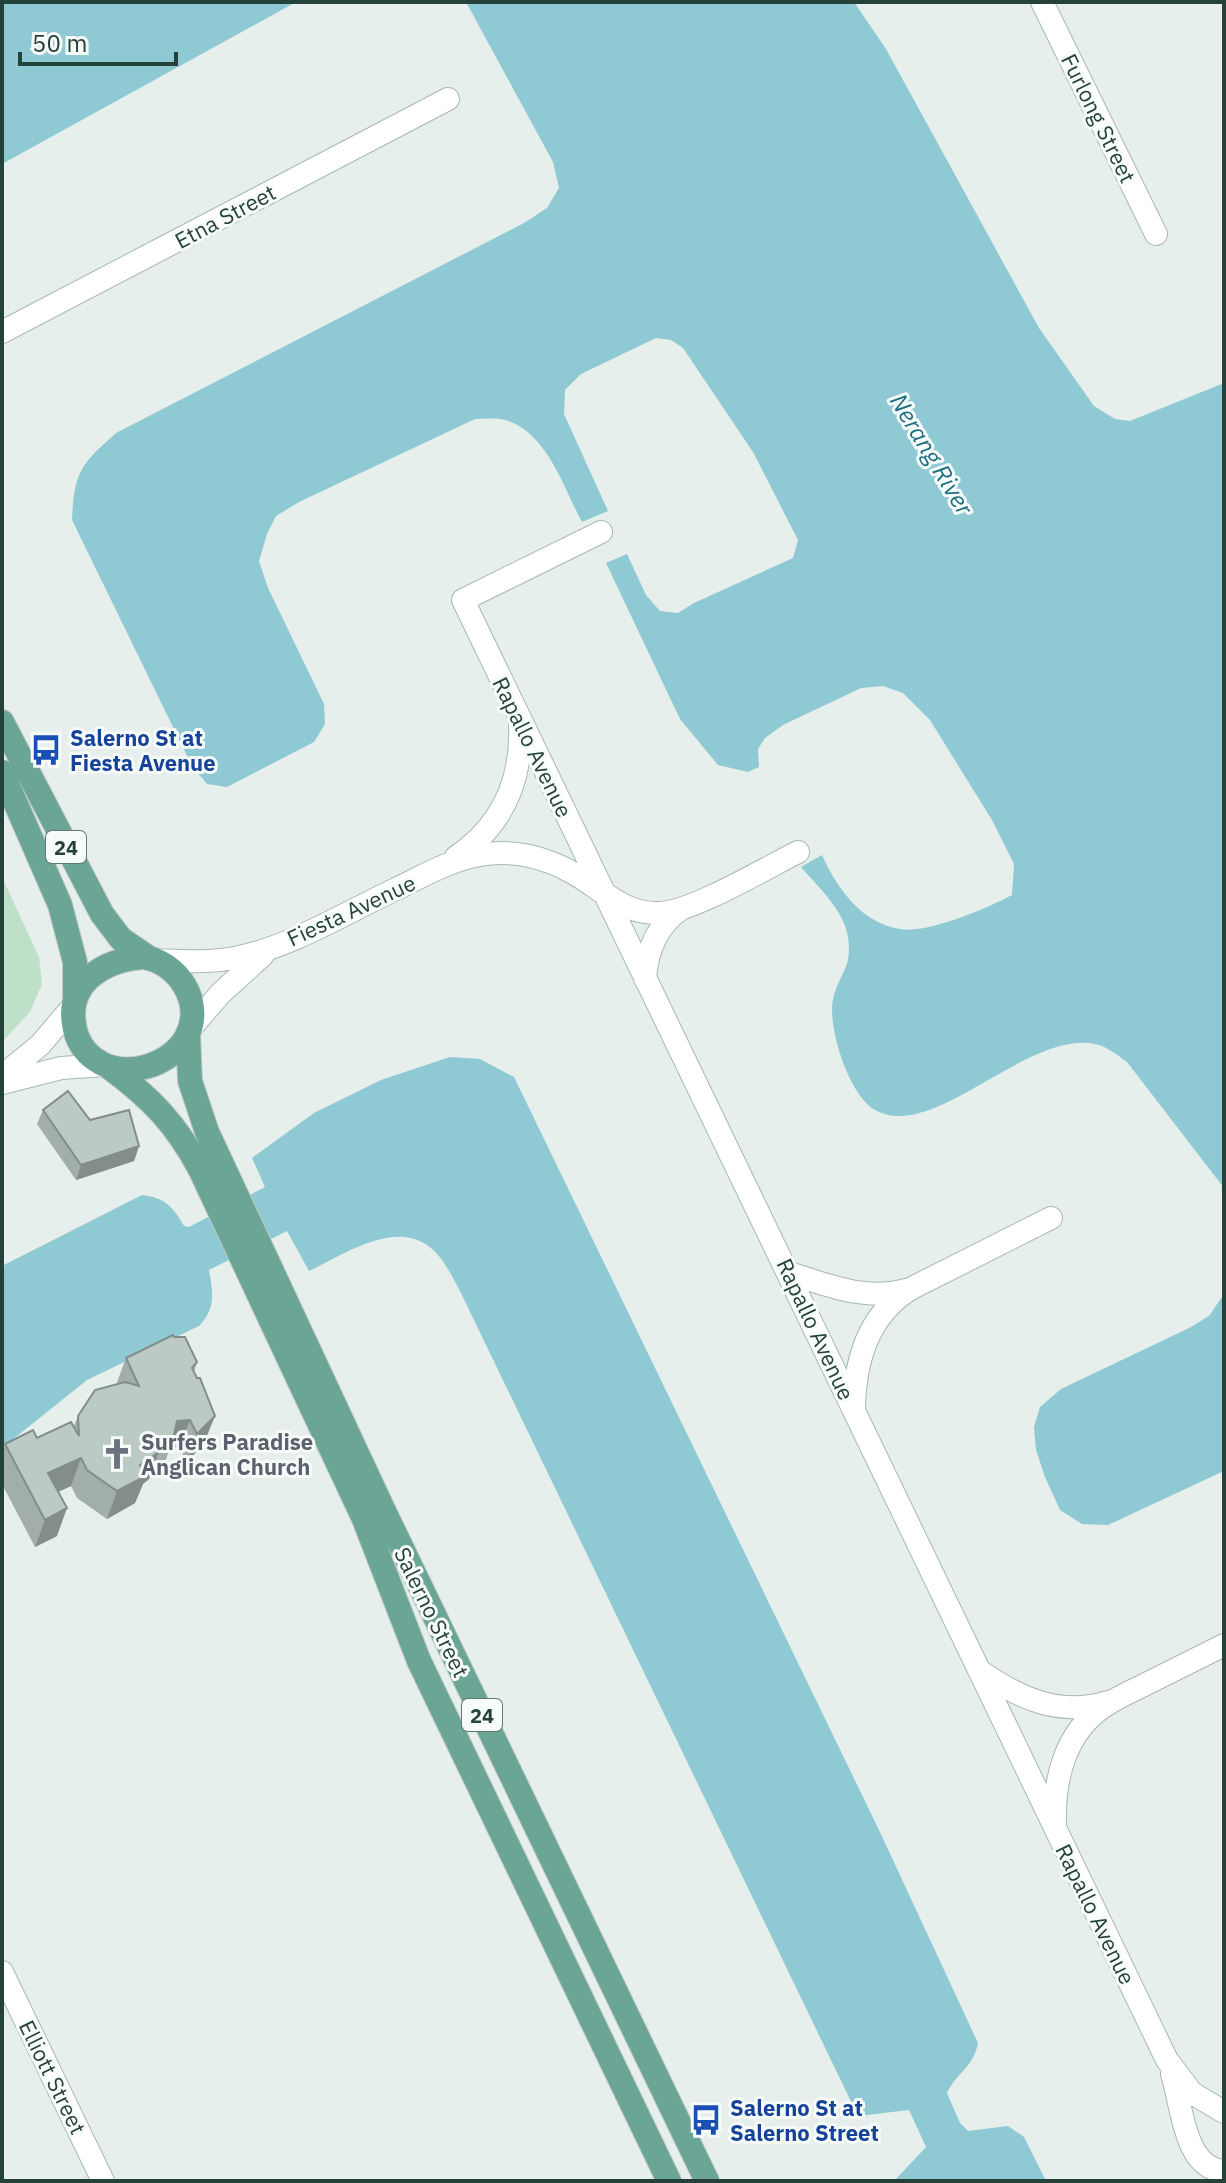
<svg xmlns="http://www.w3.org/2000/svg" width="1226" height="2183" viewBox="0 0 1226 2183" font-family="'IBM Plex Sans',sans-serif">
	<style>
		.green { fill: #bfe0c8 }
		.water { fill: #8ec9d4 }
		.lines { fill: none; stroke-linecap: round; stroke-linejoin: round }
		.minor-casing { stroke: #a8b8b2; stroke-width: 24 }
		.primary-casing { stroke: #c2cac8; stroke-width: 26 }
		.minor { stroke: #fff; stroke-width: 22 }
		.primary { stroke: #6aa596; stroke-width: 24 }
		.wall { fill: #a1aea9 }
		.shaded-wall { fill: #838d89 }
		.building { fill: #bbcac4; stroke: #838d89; stroke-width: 2 }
		.labels { text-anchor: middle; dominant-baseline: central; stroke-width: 6; stroke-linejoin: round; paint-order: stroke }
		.shield { fill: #f7fbf9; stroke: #637a73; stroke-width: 2 }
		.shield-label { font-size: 20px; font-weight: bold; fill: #24423a }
		.street-label { font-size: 22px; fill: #24423a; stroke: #f7fbf9 }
		.transit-label { font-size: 22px; font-weight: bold; fill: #164399; stroke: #f7fbf9; text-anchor: start }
		.worship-label { font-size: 22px; font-weight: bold; fill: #5b616d; stroke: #f7fbf9; text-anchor: start }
		.water-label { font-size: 24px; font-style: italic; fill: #1c6f80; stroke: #f7fbf9 }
	</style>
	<rect width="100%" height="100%" fill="#e6efeb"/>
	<path class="green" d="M2 877 39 957 42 984 30 1012 2 1042Z"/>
	<path class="water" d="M2 2H296L2 164Z
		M466 2H854L886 49 1039 328 1094 406 1115 419 1130 421 1224 383V1188L1127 1062C1116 1054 1104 1044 1089 1043 1022 1036 931 1142 875 1110 849 1096 825 1023 834 995 842 970 852 967 848 937 844 910 818 887 801 867L822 855C837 888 861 923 900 929 927 934 988 908 1012 895L1014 864 992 820 930 720 903 693 883 686 861 688 783 725 765 738 758 749 759 767 748 772 718 765 680 719 606 563 627 554 646 595 660 611 678 613 694 603 793 558 798 540 753 452 683 348 671 340 656 338 581 374 565 390 564 414 608 511 582 522C563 487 545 426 500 419 492 418 482 419 475 419L299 502 276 516 267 534 259 561 268 588 324 704 325 724 314 742 227 787 207 784 192 766 72 520C74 472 81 464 116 433L524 223 547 208 559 188 553 162Z
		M450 1057 480 1059 514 1077 879 1830 978 2043C973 2068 957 2072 947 2093L960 2123 968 2131 1008 2126 1024 2137 1046 2181H894L926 2147 909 2110 858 2116 460 1291C451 1275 443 1256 427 1245 391 1221 342 1256 309 1271L287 1231 209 1270C213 1293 216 1308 199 1326L87 1380 2 1448V1266L142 1195C166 1198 173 1207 184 1226L189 1227 265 1187 252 1158 314 1113 381 1080Z
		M1224 1294V1471L1108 1525 1082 1524 1060 1510 1045 1477 1036 1450 1034 1427 1040 1407 1061 1389 1189 1328 1209 1316Z"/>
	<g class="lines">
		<defs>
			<path id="minor" d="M1042 2 1156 234
				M2 332 448 99
				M601 532 463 600 1167 2060 1192 2093 1224 2112
				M456 857C502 826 522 781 520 726
				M156 960C182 961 208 963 234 958 287 949 347 912 396 889 423 876 450 860 480 855 512 849 545 857 573 873 602 889 624 915 660 913 692 912 766 868 798 852
				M645 979C647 950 657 925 681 909
				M189 1030 221 993 263 955
				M2 1076 40 1045 74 1005
				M2 1083 61 1068 105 1065
				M789 1273C828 1285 864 1301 905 1290
				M854 1408C855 1359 869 1312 914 1287L1051 1218
				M980 1671C1019 1698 1059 1717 1108 1702
				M1055 1822C1054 1779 1065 1733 1103 1707 1116 1698 1132 1691 1146 1684 1172 1671 1198 1658 1224 1645
				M2 1972 103 2181
				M1172 2074C1182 2105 1184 2169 1224 2171"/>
			<path id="primary" d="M2 722 102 914 121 939 149 958
				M2 772 60 905 75 962V997
				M143 957C178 962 204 1002 187 1036 171 1066 124 1080 96 1060 84 1052 76 1039 74 1024 67 981 106 960 143 957Z
				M188 1033 190 1081 207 1132 383 1509 707 2181
				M109 1067C151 1098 176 1124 200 1169L364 1519 419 1661 669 2181"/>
		</defs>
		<use href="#minor" class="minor-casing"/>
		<use href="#primary" class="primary-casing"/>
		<use href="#minor" class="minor"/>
		<use href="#primary" class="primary"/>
	</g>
	<path class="wall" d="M43 1110 90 1120 139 1146 134 1161 76 1180 37 1124Z
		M174 1337 197 1362 194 1372 204 1443 187 1462 179 1447 170 1448 163 1467 154 1465 149 1479 143 1484 135 1503 107 1519 77 1498 71 1486 58 1492 57 1536 35 1547 2 1484V1453L5 1444 37 1438 74 1426 78 1416 116 1385 126 1358Z"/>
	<path class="shaded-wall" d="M139 1146 134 1161 76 1180 81 1165Z
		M215 1416 204 1443 187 1462 197 1434Z
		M190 1420 179 1447 170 1448 177 1421Z
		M159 1452 149 1479 143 1484 135 1503 107 1519 117 1491 140 1465Z
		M81 1458 71 1486 38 1501 48 1473Z
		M67 1508 57 1536 35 1547 45 1520Z"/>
	<path class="building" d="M68 1091 90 1120 129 1110 139 1146 81 1165 43 1110Z
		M173 1335 174 1337H185L197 1362 192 1368 197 1378H200L215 1416 197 1434 190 1420 177 1421 173 1439 162 1437 159 1452 140 1465 146 1476 117 1491 87 1470 81 1458 48 1473 67 1508 45 1520 5 1444 33 1430 37 1438 71 1422 79 1436 78 1416 95 1390 125 1382 139 1386 126 1358Z"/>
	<defs>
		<symbol id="bus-bare" viewBox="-9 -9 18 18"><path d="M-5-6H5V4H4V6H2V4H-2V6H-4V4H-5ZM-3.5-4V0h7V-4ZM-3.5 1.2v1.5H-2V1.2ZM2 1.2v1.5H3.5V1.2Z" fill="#1a4fb4" stroke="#f7fbf9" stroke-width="2.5" paint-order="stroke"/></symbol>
		<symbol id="church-bare" viewBox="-9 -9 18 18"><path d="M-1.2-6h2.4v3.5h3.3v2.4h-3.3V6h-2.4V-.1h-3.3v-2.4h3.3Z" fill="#6b7280" stroke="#f7fbf9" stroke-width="2.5" paint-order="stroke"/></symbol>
	</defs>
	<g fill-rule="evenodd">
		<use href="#bus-bare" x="24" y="728" width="44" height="44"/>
		<use href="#church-bare" x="95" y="1432" width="44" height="44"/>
		<use href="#bus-bare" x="684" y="2098" width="44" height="44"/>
	</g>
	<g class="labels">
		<g class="shield">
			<rect x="46" y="831" width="40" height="32" rx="6"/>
			<rect x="462" y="1699" width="40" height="32" rx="6"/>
		</g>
		<g class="shield-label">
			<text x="66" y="847">24</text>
			<text x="482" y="1715">24</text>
		</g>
		<g class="street-label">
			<text transform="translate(1099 118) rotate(64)">Furlong Street</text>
			<text transform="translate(225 216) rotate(-28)">Etna Street</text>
			<text transform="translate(533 747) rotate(64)">Rapallo Avenue</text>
			<text transform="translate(351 910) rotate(-25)">Fiesta Avenue</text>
			<text transform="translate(816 1329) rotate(65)">Rapallo Avenue</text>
			<text transform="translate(432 1612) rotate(64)">Salerno Street</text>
			<text transform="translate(1096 1914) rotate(64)">Rapallo Avenue</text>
			<text transform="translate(53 2077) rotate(64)">Elliott Street</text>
		</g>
		<g class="transit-label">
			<text x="70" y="737">Salerno St at<tspan x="70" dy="25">Fiesta Avenue</tspan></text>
			<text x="730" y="2107">Salerno St at<tspan x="730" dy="25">Salerno Street</tspan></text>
		</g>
		<g class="worship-label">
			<text x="141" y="1441">Surfers Paradise<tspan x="141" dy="25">Anglican Church</tspan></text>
		</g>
		<g class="water-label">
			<text transform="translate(932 454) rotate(59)">Nerang River</text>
		</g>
	</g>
	<rect width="1226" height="2183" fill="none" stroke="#24423a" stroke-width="8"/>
	<path d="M20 52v12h156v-12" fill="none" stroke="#24423a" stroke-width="4"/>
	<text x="32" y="52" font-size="24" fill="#24423a" stroke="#f7fbf9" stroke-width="6" paint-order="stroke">50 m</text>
</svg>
